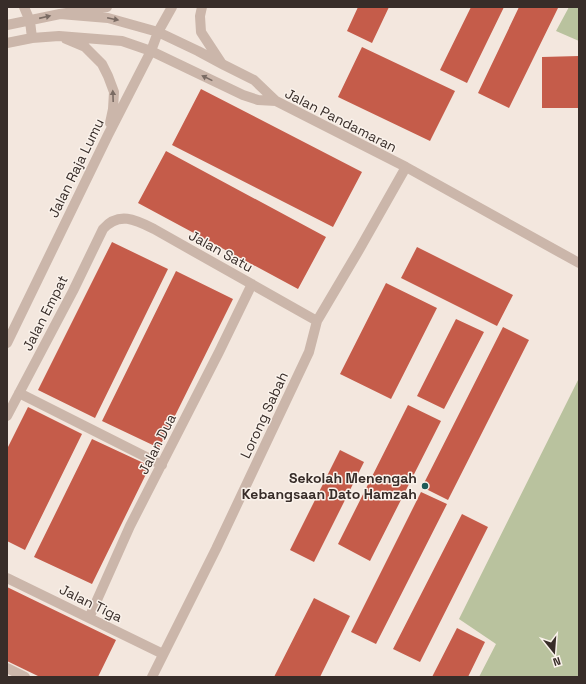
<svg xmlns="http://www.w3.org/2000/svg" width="586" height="684" viewBox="0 0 586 684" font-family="'Space Grotesk',sans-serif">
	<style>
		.green { fill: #b9c29e }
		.building { fill: #c55c4a }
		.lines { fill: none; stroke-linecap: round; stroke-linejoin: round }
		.minor { stroke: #cbb6aa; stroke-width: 10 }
		.oneway { fill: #7a6b63 }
		.poi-dot { fill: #1f5a58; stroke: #faf2eb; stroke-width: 1.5 }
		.labels { text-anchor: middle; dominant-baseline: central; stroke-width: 3; stroke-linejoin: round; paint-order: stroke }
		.street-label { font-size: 14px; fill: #382d29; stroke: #faf2eb }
		.poi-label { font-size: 14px; font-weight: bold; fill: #382d29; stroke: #faf2eb; text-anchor: end }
	</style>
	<rect width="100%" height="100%" fill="#f3e7de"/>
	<path class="green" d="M569 7H579V41L556 31Z
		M579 378V677H479L496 644 459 619Z"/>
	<path class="building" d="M358 7H389L372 43 347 31Z
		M471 7H504L467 83 440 70Z
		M519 7H556L558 8 509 108 478 93Z
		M362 47 455 91 430 141 338 97Z
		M579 56V108H542V57Z
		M201 89 362 172 333 227 172 145Z
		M166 151 326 237 298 289 138 203Z
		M112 242 168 269 95 418 38 390Z
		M417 247 513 295 497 326 401 278Z
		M176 271 233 299 159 448 102 421Z
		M386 283 437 308 391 399 340 374Z
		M456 319 484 332 444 409 417 396Z
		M503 327 529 340 448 500 422 487Z
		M408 405 441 421 370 561 338 544Z
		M28 407 82 434 25 550 7 541V449Z
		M92 439 150 466 92 584 34 557Z
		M340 450 364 462 314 562 290 550Z
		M421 492 447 504 376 644 351 632Z
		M462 514 488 527 420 662 393 649Z
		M7 587 116 640 98 677H40L7 661Z
		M314 598 350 616 320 677H274Z
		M457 628 485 642 468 677H432Z"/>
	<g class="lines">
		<path class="minor" d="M24 7 30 21 32 38
			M202 7 200 16 201 32 222 64
			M60 14 108 18 158 32 198 51 224 65 254 80 276 101
			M7 25 60 14 107 7
			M66 39 85 47 102 64 108 76 114 92 113 109 110 123
			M7 43 32 38 59 36 122 41 151 51 243 95 258 100 276 101 406 167 579 263
			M7 343 108 135 151 51 158 32 172 7
			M19 393 162 465
			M7 416 73 291 103 229C119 211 136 220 154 229L317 321
			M7 578 163 654
			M89 618 130 526 219 352 252 284
			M7 668 25 677
			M152 677 216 549 309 352 317 321 359 250 406 167"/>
	</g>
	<defs><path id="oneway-solid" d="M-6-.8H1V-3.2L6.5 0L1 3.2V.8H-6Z"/></defs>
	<g class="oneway">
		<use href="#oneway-solid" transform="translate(45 17) rotate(-13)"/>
		<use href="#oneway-solid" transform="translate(113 19) rotate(12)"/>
		<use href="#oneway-solid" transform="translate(207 78) rotate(-154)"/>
		<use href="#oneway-solid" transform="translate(113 96) rotate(-92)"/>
	</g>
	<circle class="poi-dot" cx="425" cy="486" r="4"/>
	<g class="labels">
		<g class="street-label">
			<text transform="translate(341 120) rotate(27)">Jalan Pandamaran</text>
			<text transform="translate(76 168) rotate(-64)">Jalan Raja Lumu</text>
			<text transform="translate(221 251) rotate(29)">Jalan Satu</text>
			<text transform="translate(45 313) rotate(-63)">Jalan Empat</text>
			<text transform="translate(264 415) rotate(-65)">Lorong Sabah</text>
			<text transform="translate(157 444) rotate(-63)">Jalan Dua</text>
			<text transform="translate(91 603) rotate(26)">Jalan Tiga</text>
		</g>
		<g class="poi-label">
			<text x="417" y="478">Sekolah Menengah<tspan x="417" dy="16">Kebangsaan Dato Hamzah</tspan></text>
		</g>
	</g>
	<rect width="586" height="684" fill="none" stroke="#382d29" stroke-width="16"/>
	<g transform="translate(554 652) rotate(163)" stroke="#faf2eb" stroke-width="3" paint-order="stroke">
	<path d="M0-3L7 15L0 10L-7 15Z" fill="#382d29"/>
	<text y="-6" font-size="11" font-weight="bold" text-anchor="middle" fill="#382d29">N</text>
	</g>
</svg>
